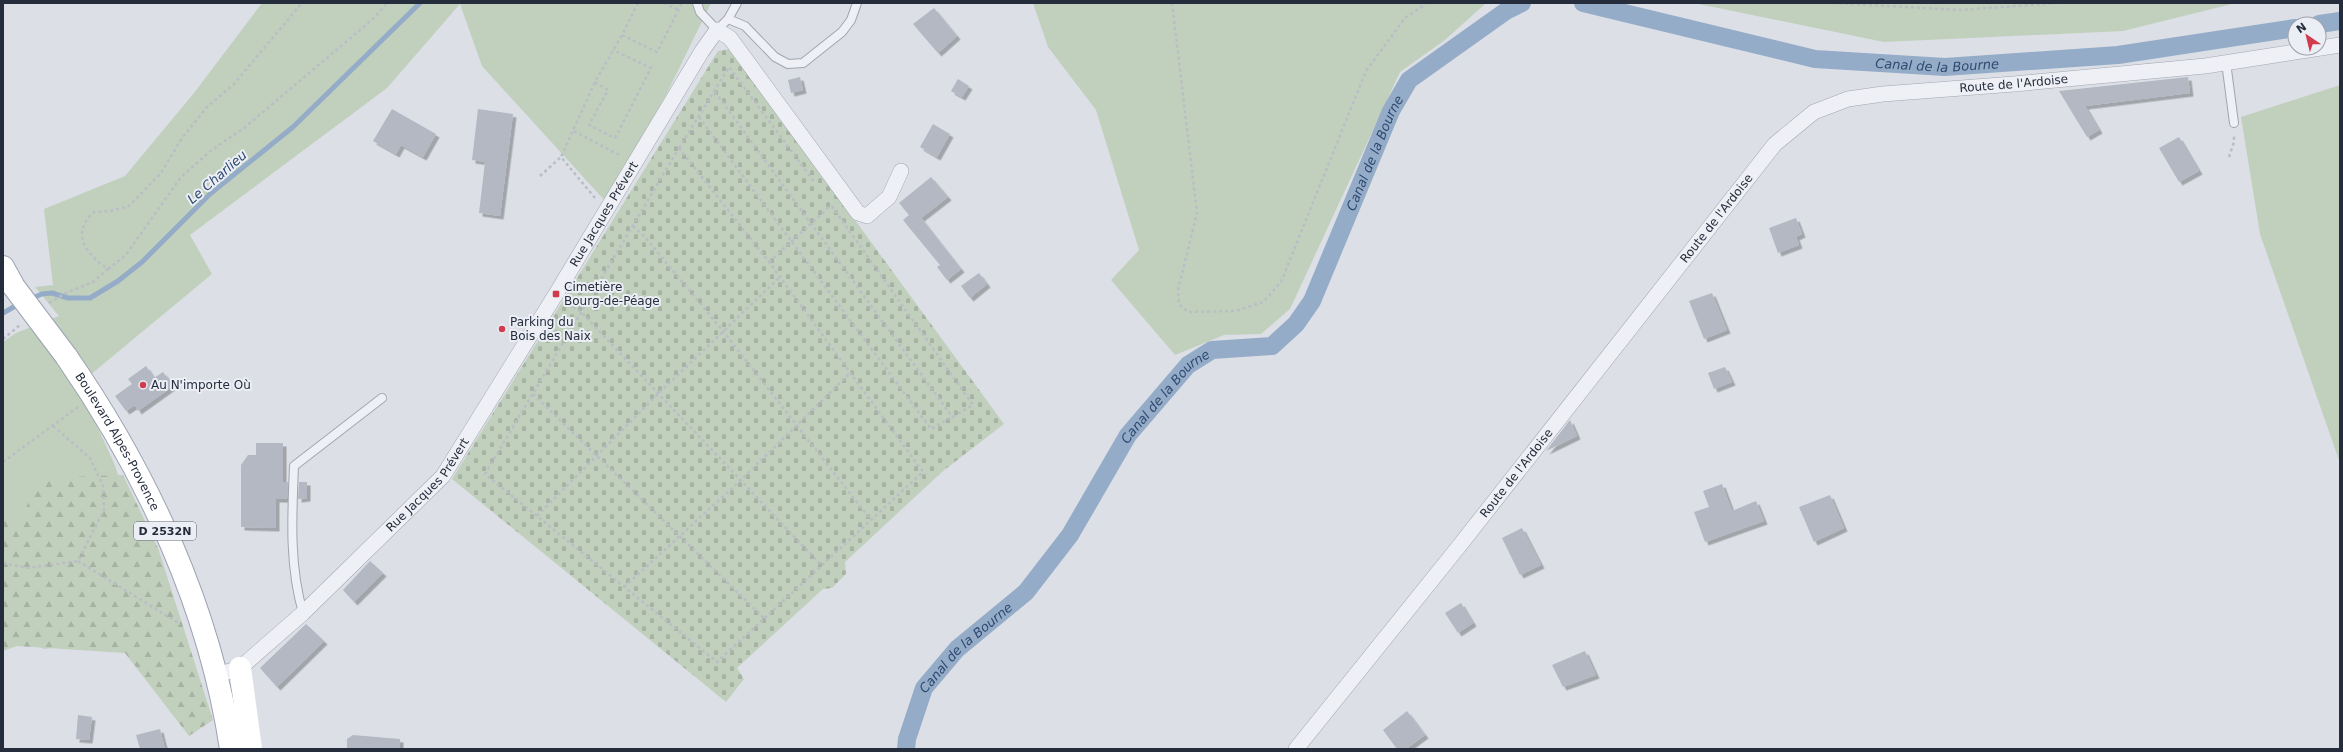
<svg xmlns="http://www.w3.org/2000/svg" width="2343" height="752" viewBox="0 0 2343 752" font-family="'DejaVu Sans',sans-serif">
	<style>
		.grass { fill: #c1d0bc }
		.forest { fill: url(#forest-firs) }
		.cemetery { fill: url(#cemetery-stones) }
		.lines { fill: none; stroke-linecap: round; stroke-linejoin: round }
		.stream { stroke: #95acc8; stroke-width: 5 }
		.canal { stroke: #95acc8; stroke-width: 18 }
		.building { fill: #b3b8c3; filter: url(#shadow) }
		.lane-casing { stroke: #a1a6b0; stroke-width: 10 }
		.street-casing { stroke: #a1a6b0; stroke-width: 16 }
		.primary-casing { stroke: #9ba3b2; stroke-width: 24 }
		.path { stroke: #babdc5; stroke-width: 2.5; stroke-dasharray: 3 3; stroke-linecap: butt }
		.lane { stroke: #eef0f5; stroke-width: 8 }
		.street { stroke: #eef0f5; stroke-width: 15 }
		.secondary { stroke: #fff; stroke-width: 22 }
		.primary { stroke: #fff; stroke-width: 22 }
		.primary-bridge-casing { stroke: #9ba3b2; stroke-width: 24; stroke-linecap: butt }
		.primary-bridge { stroke: #fff; stroke-width: 22 }
		.poi-dot { fill: #d03c4d; stroke: #ebeef4; stroke-width: 1.5 }
		.labels { text-anchor: middle; dominant-baseline: central; stroke-width: 4; stroke-linejoin: round; paint-order: stroke }
		.shield { fill: #ebeef4; stroke: #606774; stroke-width: 1 }
		.shield-label { font-size: 11px; font-weight: bold; fill: #252d3d }
		.street-label { font-size: 12px; fill: #252d3d; stroke: #ebeef4 }
		.poi-label { font-size: 12px; fill: #252d3d; stroke: #ebeef4; text-anchor: start }
		.water-label { font-size: 13px; font-style: italic; fill: #2f4a71; stroke: #ebeef4 }
	</style>
	<defs>
		<pattern id="forest-firs" width="22" height="20" patternUnits="userSpaceOnUse"><rect width="22" height="20" fill="#c1d0bc"/><path d="M5 1l3.5 6h-7zM16 11l3.5 6h-7z" fill="#a6b3a2"/></pattern>
		<pattern id="cemetery-stones" width="16" height="16" patternUnits="userSpaceOnUse"><rect width="16" height="16" fill="#c1d0bc"/><path d="M2 7V4a2 2 0 0 1 4 0v3zM10 15v-3a2 2 0 0 1 4 0v3z" fill="#a6b3a2"/></pattern>
		<filter id="shadow"><feDropShadow dx="3.5" dy="3.5" stdDeviation="0" flood-color="#0004"/></filter>
	</defs>
	<rect width="100%" height="100%" fill="#dcdfe6"/>
	<path class="grass" d="M262 3H711L668 91 606 202 482 66 460 4 387 88 190 235 212 274 78 385 114 463 172 631 44 649 3 624V342L16 333 59 316 35 287 53 285 44 209 125 176 194 93Z
		M1033 3H1486L1445 40 1400 72 1290 309 1261 334 1224 335 1175 355 1111 280 1139 250 1096 110 1048 47Z
		M1694 3H2236L2123 31 1884 42Z
		M2340 85V463L2260 234 2241 117Z"/>
	<path class="forest" d="M123 475 158 548 213 720 189 736 125 653 17 646 3 651V517L20 523 38 478Z"/>
	<path class="cemetery" d="M730 49 1004 424 943 471 845 562 846 574 832 588 823 589 737 668 744 679 726 702 452 479 718 51Z"/>
	<g class="lines">
		<path class="stream" d="M30 299 42 294 52 293 68 298H90L118 281 142 262 210 194 293 127 420 3
			M3 313 19 304"/>
		<g class="canal">
			<path id="s1" d="M1583 3 1815 59 1945 67 2118 55 2295 28"/>
			<path d="M2319 24 2340 21"/>
			<path id="s2" d="M906 749 907 739 924 688 957 649 1026 592 1070 535 1128 435 1188 365 1212 350 1272 346 1296 324 1312 301 1391 111 1409 80 1506 11 1522 3"/>
		</g>
	</g>
	<path class="building" d="M934 8 957 36 938 53 913 24Z
		M800 77 803 90 791 93 788 80Z
		M2188 77 2190 93 2085 106 2099 130 2087 137 2059 91Z
		M958 79 969 86 962 97 951 91Z
		M392 109 436 134 423 157 401 145 396 154 373 141Z
		M478 109 513 114 500 216 479 213 485 162 472 160Z
		M933 124 950 134 937 157 920 147Z
		M2179 137 2199 171 2179 182 2159 148Z
		M931 177 948 197 921 218 961 269 947 280 937 267 940 265 903 220 909 215 899 203Z
		M1796 218 1802 234 1796 237 1799 245 1778 253 1769 228Z
		M979 273 987 284 970 298 961 286Z
		M1712 293 1727 330 1704 339 1689 301Z
		M146 366 154 378 163 372 173 386 138 411 135 405 126 411 115 396 132 384 128 379Z
		M1725 367 1732 382 1714 389 1708 373Z
		M1570 420 1577 436 1546 451Z
		M256 443H283V482H288L287 499H276V528L241 527V465L248 455H256Z
		M299 482H307V498L298 499Z
		M1722 484 1732 511 1756 501 1764 521 1705 542 1694 512 1709 507 1703 491Z
		M1830 495 1844 528 1814 542 1799 507Z
		M1522 528 1541 565 1520 575 1502 538Z
		M370 561 383 573 354 602 343 590Z
		M1461 603 1473 623 1458 633 1445 613Z
		M306 624 324 641 277 687 260 668Z
		M1585 651 1596 675 1563 687 1552 665Z
		M1407 711 1425 735 1406 749H1397L1383 730Z
		M78 715 92 717 89 740 76 739Z
		M160 729 165 749H140L136 735Z
		M353 735 400 739V749H347V739Z"/>
	<g class="lines">
		<defs>
			<path id="lane" d="M697 3 700 12 717 30 728 19 737 3
				M728 19 745 26 775 57 788 64 803 63 842 32 851 20 857 3
				M2226 62 2234 123
				M303 613C289 565 292 515 294 466L382 398"/>
			<g id="street">
				<path id="s3" d="M217 675 240 668 303 613 443 476 556 294 702 51 717 30 730 38 858 213 867 216 889 197 901 171"/>
				<path id="s4" d="M1296 749 1460 545 1775 144 1814 112 1848 99 1883 94 2014 84 2205 66 2340 45"/>
			</g>
			<g id="primary">
				<path d="M3 267 14 287"/>
				<path id="s5" d="M66 356C147 473 210 608 231 749"/>
			</g>
		</defs>
		<use href="#lane" class="lane-casing"/>
		<use href="#street" class="street-casing"/>
		<use href="#primary" class="primary-casing"/>
		<path class="path" d="M638 3 622 35 657 52 682 3
			M664 3 679 10
			M1172 3 1197 213 1178 290 1179 304 1188 312 1236 311 1263 302 1281 282 1366 71 1405 18 1427 3
			M1833 3 1959 10 2060 3
			M595 82 608 90 589 125 615 138 651 68 613 50
			M715 92 953 418
			M699 117 931 429 973 405 831 205
			M574 131 621 156
			M679 148 769 262 923 472 717 662 485 474Z
			M679 148 729 67 815 183
			M2229 157 2234 142V134
			M540 176 561 157
			M595 198 561 157 595 82 622 35
			M633 226 645 237 723 331 870 519
			M769 262 831 205
			M108 269 125 256 181 177 213 149 244 128 373 19 387 3
			M49 303 66 293 93 282 108 269C86 254 70 234 94 212L110 211 129 206 161 173 182 138 207 107 234 84 302 3
			M568 303 581 312 822 566
			M3 339 20 325
			M533 394 765 619
			M3 462 78 407
			M537 516 658 394 780 277
			M78 561 180 624
			M3 563 28 568 78 561 104 510 103 486 90 458 52 425
			M624 587 740 481 850 373"/>
		<use href="#lane" class="lane"/>
		<use href="#street" class="street"/>
		<path class="secondary" d="M240 668 251 749"/>
		<use href="#primary" class="primary"/>
		<defs>
			<path id="primary-bridge" d="M14 287 66 356"/>
		</defs>
		<use href="#primary-bridge" class="primary-bridge-casing"/>
		<use href="#primary-bridge" class="primary-bridge"/>
	</g>
	<g class="poi-dot">
		<rect x="552" y="290" width="8" height="8" rx="2"/>
		<circle cx="502" cy="329" r="4"/>
		<circle cx="143" cy="385" r="4"/>
	</g>
	<g class="labels">
		<rect class="shield" x="134" y="522" width="62" height="18" rx="3"/>
		<g class="shield-label">
			<text x="165" y="531">D 2532N</text>
		</g>
		<g class="street-label">
			<text stroke="none"><textPath href="#s4" startOffset="1025">Route de l'Ardoise</textPath></text>
			<text stroke="none"><textPath href="#s3" startOffset="611">Rue Jacques Prévert</textPath></text>
			<text stroke="none"><textPath href="#s4" startOffset="677">Route de l'Ardoise</textPath></text>
			<text stroke="none"><textPath href="#s5" startOffset="100">Boulevard Alpes-Provence</textPath></text>
			<text stroke="none"><textPath href="#s4" startOffset="353">Route de l'Ardoise</textPath></text>
			<text stroke="none"><textPath href="#s3" startOffset="287">Rue Jacques Prévert</textPath></text>
		</g>
		<g class="poi-label">
			<text x="564" y="287">Cimetière<tspan x="564" dy="14">Bourg-de-Péage</tspan></text>
			<text x="510" y="322">Parking du<tspan x="510" dy="14">Bois des Naix</tspan></text>
			<text x="151" y="385">Au N'importe Où</text>
		</g>
		<g class="water-label">
			<text stroke="none"><textPath href="#s1" startOffset="361">Canal de la Bourne</textPath></text>
			<text stroke="none"><textPath href="#s2" startOffset="794">Canal de la Bourne</textPath></text>
			<text transform="translate(217 177) rotate(-41)">Le Charlieu</text>
			<text stroke="none"><textPath href="#s2" startOffset="446">Canal de la Bourne</textPath></text>
			<text stroke="none"><textPath href="#s2" startOffset="122">Canal de la Bourne</textPath></text>
		</g>
	</g>
	<rect width="2343" height="752" fill="none" stroke="#252d3d" stroke-width="8"/>
	<g transform="translate(2307 36) rotate(325)"><circle r="19" fill="#ebeef4" stroke="#9ca1ab"/>
	<path d="M0-3L7 15L0 10L-7 15Z" fill="#d03c4d"/>
	<text y="-6" font-size="11" font-weight="bold" text-anchor="middle" fill="#252d3d">N</text>
	</g>
</svg>
